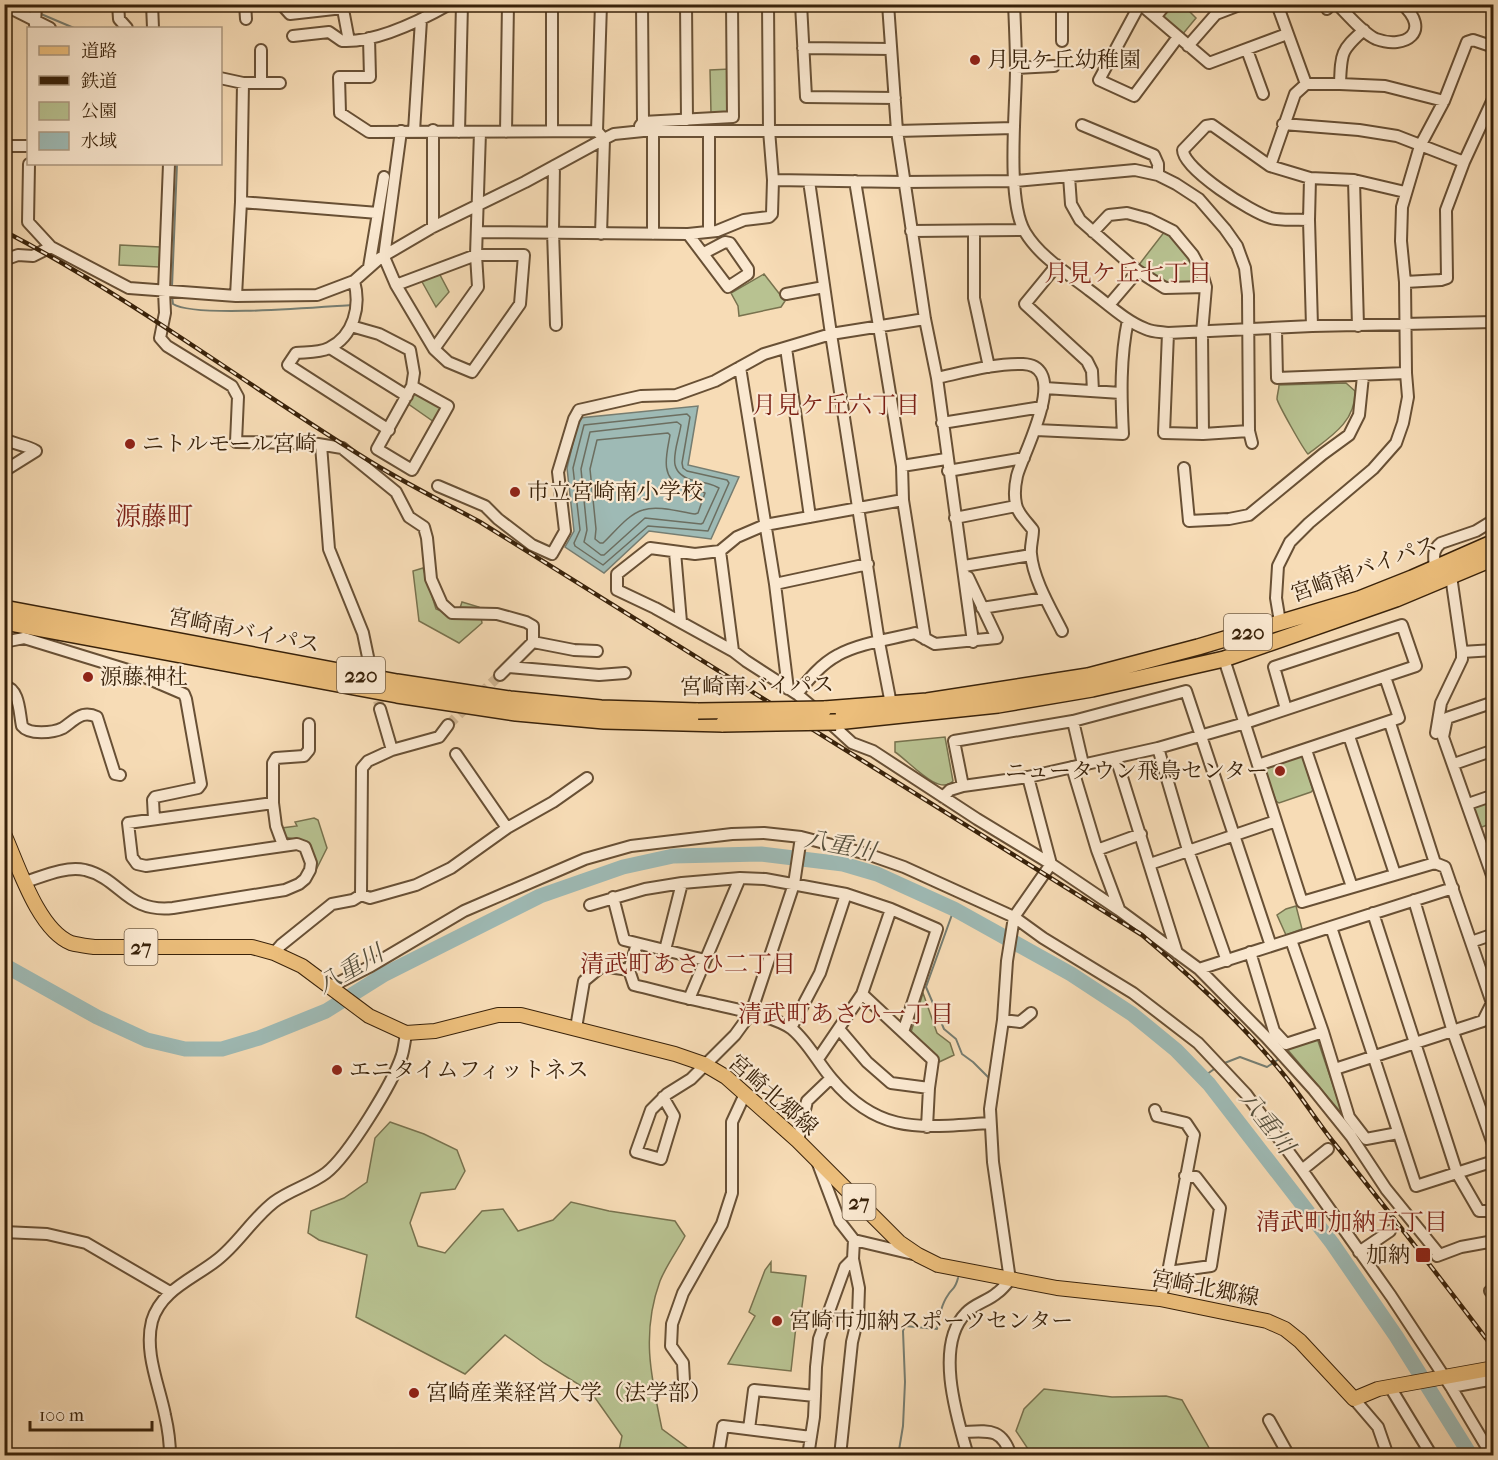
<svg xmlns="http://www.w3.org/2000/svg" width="1498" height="1460" viewBox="0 0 1498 1460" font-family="'IM FELL French Canon','Noto Serif JP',serif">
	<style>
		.green { fill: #b8c291; stroke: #78724e; stroke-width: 1.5 }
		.water { fill: #9ebab5; stroke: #767d71; stroke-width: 1.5 }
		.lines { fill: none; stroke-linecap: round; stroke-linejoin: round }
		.shore { stroke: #6c6e60; stroke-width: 1.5 }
		.stream { stroke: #767d71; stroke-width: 2 }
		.river { stroke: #9ebab5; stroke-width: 15 }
		.minor-tunnel { stroke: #d1b794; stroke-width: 10; stroke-dasharray: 10 5; stroke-linecap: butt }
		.minor-casing { stroke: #685035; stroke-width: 14 }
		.major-casing { stroke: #39220a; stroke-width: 16 }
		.highway-casing { stroke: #39220a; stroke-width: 18 }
		.minor { stroke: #fae8d0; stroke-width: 10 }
		.major { stroke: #ecbe7b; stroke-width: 14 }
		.highway { stroke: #ecbe7b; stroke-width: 15 }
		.rail-casing { stroke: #39220a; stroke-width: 4.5 }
		.rail { stroke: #fae8d0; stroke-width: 2; stroke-dasharray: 7; stroke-linecap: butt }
		.highway-bridge-casing { stroke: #39220a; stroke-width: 18; stroke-linecap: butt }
		.highway-bridge { stroke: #ecbe7b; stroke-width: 15 }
		.poi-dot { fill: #8f2418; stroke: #fae8d0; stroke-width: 2 }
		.labels { text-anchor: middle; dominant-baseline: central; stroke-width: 4.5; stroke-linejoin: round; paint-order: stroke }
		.shield { fill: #fae8d0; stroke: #735d45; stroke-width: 1.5 }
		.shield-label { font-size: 21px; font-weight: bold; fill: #39220a }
		.poi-label { font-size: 22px; fill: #39220a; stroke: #fae8d0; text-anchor: start }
		.street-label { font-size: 22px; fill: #39220a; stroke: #fae8d0 }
		.neighbourhood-label { font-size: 24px; fill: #7a1f14; stroke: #fae8d0 }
		.water-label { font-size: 24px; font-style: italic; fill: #57503d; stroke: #fae8d0 }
		.quarter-label { font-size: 26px; fill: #7a1f14; stroke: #fae8d0 }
	</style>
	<rect width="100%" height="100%" fill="#f7dcb6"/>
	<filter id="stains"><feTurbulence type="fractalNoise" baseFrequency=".00333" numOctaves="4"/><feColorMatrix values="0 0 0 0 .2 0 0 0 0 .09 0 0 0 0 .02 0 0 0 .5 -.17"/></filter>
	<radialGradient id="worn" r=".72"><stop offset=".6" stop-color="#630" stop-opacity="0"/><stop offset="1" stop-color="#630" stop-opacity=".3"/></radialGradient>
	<path class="green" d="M1182 4 1196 18 1182 35 1162 17 1169 5Z
		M730 69 728 112 711 113 710 70Z
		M1165 231C1182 245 1193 261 1201 280L1198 284 1166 285 1138 266Z
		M120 245 160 247 159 267 119 265Z
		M439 273 449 292 436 307 421 280Z
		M764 274 785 301 781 307 739 316 738 306 731 293Z
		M1346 383 1355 391C1356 422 1330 437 1308 454 1303 449 1278 404 1277 399 1277 395 1279 389 1279 385Z
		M415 392 442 407 434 422 407 403Z
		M423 568 436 609 457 617 462 602 479 607 482 623 459 643 419 621 413 571Z
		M945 737 953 781C939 797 909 761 895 752V742Z
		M1299 755 1303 758 1313 790 1311 792 1279 803 1276 801 1264 768Z
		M1493 800V834L1490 824 1479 828 1472 808 1476 805Z
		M314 818 318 820 327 848 315 872 294 839 284 837 282 828 297 826 295 822Z
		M1296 906 1302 929 1286 935 1277 915 1286 909Z
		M923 993 937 1033 950 1043 954 1055 937 1063 911 1032Z
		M1317 1038 1343 1115 1287 1049Z
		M390 1122 424 1134 457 1150 465 1171 455 1189 421 1193 410 1223 418 1246 445 1253 482 1211 503 1209 518 1231 553 1220 571 1202 609 1211 675 1221 685 1236C677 1251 666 1266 660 1281 641 1333 651 1377 662 1429L693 1452 694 1455H618L622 1436 591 1392 544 1363 505 1335 465 1374 356 1317 367 1255 319 1240 308 1233 311 1211 344 1198 367 1182 375 1138Z
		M771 1262V1272L806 1276 801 1314 802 1315 800 1326H796L791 1371 728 1364 755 1316 749 1312 765 1270Z
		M1044 1389 1112 1397 1166 1396 1182 1400 1213 1455H1032L1016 1431 1024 1409Z"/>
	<path class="water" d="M698 406 688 465 739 477 711 539 649 531 604 573 565 547 574 531 567 468 579 418Z"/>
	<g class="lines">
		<path class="shore" d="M687 414 690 417 682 463 683 468 687 471 727 480 729 483 708 531 648 526 603 565 575 546 574 543 580 530 573 468 584 425Z
			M677 422 681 425C677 450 663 473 695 481 703 482 712 484 719 488L703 523 701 524 645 518 604 555H601L584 542 587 530 581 469 590 432Z
			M668 433 670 435C667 453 659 478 682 486 689 489 698 490 705 493L698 513 695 514C680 512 658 505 643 510 628 514 614 533 603 543H600L595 539 596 529 590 469 597 440Z"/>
		<path class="stream" d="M21 4 33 11
			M41 14 74 28
			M172 287 177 164
			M172 296 173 304C195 318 320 307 352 305
			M954 909 926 987 944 1029 956 1039 962 1054 973 1062 988 1077
			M1222 1064 1240 1057 1267 1067 1279 1059
			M1203 1077 1217 1067
			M898 1456 903 1426 905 1382 903 1331 905 1326 937 1329C939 1318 941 1305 948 1295 953 1287 955 1290 958 1278"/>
		<path class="river" d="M4 965 97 1017 147 1040 185 1049H222L259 1038 326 1011 385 974 540 896 623 867 673 856 761 854 843 864 877 874 954 909 1071 974 1132 1014 1176 1050 1209 1084 1332 1243 1396 1336 1471 1456"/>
		<path class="minor-tunnel" d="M368 657 380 709
			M448 725 500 675"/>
		<defs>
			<path id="minor" d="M118 4 119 19 127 28
				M152 4 153 28
				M245 4 246 19
				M281 4 290 14 343 8 351 4
				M342 4 349 41
				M552 4V131
				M686 4 687 120
				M801 4 806 97 895 98
				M888 4 897 131 925 319 937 378 973 642
				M1014 4C1015 26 1016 47 1016 69 1016 108 1006 200 1025 232 1040 257 1067 273 1089 290 1107 303 1125 321 1146 329 1152 332 1161 332 1168 333L1312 326 1494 322
				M1062 4V41
				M1140 4 1099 80 1134 96 1178 37
				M1140 4 1209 63 1287 34
				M1277 4 1306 84
				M1337 4C1347 14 1364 34 1376 39 1406 50 1432 31 1402 4
				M4 5 50 28
				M1327 9 1331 4
				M1156 16 1166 4
				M35 25 36 4
				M293 36 329 32 342 41C376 43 420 21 450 4
				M369 38 370 77H339L340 113 369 132 597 131 604 139 601 234
				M1188 46 1216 14 1242 4
				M803 48 891 49
				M261 50V83
				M1247 50 1263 94
				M1016 68 1054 66
				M220 78 243 83H280
				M1340 84C1341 53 1341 50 1364 30
				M643 122 733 117 732 4
				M1283 124 1359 130 1397 136 1464 162
				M1082 125 1154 155 1158 164V175
				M640 126 643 122 642 4
				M433 130V227
				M414 131 421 20
				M597 131 601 4
				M709 131V232
				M459 132 462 4
				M506 132 508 4
				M4 146H28
				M29 164 28 222 51 247 129 288 236 296 317 295 354 281 380 258 433 227 525 182 604 139 614 134 643 131H897L1014 128
				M169 164 164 291 165 313 160 338 167 346 232 386 238 397 236 442 312 443 342 448 396 492 409 517 424 527 427 538 431 579 442 604 452 613 497 614 526 622 533 626V642L500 675
				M554 166 553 231 556 325
				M1270 166 1295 94 1306 84H1340L1385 86 1444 101
				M1069 176 1071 204 1080 220 1138 271 1109 305
				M1310 178 1309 220 1312 326
				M773 180 904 182 1015 181 1135 170 1158 175 1176 184 1199 199 1225 229 1237 246 1245 268 1248 295 1249 431 1252 443
				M1354 180 1358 326
				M809 181 831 334 879 642 891 704
				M855 181 902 466 903 500 925 639
				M241 202 378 213
				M1309 220C1297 219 1282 221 1271 218 1252 213 1183 169 1183 150L1206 126 1212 125 1270 166 1310 178 1354 180 1405 192
				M911 231 1024 230
				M974 231V298L989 367
				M478 232 688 234 717 231 744 220 769 217 772 214 773 180 769 130 768 4
				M1093 232 1109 215 1127 213 1149 219 1173 231 1193 255 1201 270 1206 287 1202 333 1203 434
				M653 234V131
				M688 234 728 287 748 274V269L730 243 725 242 704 253
				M4 260 18 255 33 256 51 247
				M1057 265 1025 304 1087 361 1092 371 1093 391
				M369 267 384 177
				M1138 271 1165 288 1206 287
				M354 281C361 306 354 336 329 348 319 353 307 352 296 353L288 365 389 430
				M1405 282 1441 280 1447 278 1446 210 1464 162 1494 97
				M396 285 476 255H524L520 304 472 372 448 362 434 349 396 285 384 257 401 131
				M786 294 824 287
				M236 296 241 202 243 83
				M351 326 379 334 410 350 414 373 412 386 377 449 412 470 448 406 412 386
				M1276 330 1277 378 1406 373
				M1168 333 1164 433 1203 434 1249 431
				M330 348 407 396
				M786 348 810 517
				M434 349 478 287 476 255 480 132
				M740 367 775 584 788 689
				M937 378C964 372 995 363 1023 364 1072 366 1022 455 1017 476 1015 485 1014 495 1016 504 1017 513 1028 523 1033 530 1033 538 1030 547 1031 554 1033 579 1051 609 1062 631
				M1045 388 1121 393
				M942 423 1042 407
				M1036 430 1123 434C1121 396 1120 358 1128 320
				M4 438C13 445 25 444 36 451L4 471
				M321 445 329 549 363 633 368 657
				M902 466 946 459
				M1184 468 1189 521 1229 519 1249 515 1323 454 1349 435 1359 415 1363 376
				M948 471 1024 458
				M438 486 485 506 498 519 532 545 552 554 565 531 558 472 574 419 579 410 641 396 676 395 715 381 764 354 831 334 925 319
				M955 518 1016 506
				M720 551 733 651
				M675 552 681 622
				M964 566 1031 555
				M1435 568C1434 557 1432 550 1441 543L1476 531 1494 520
				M1451 576 1462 652 1494 650
				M775 584 868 564
				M982 608 1045 598
				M1280 622 1276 598 1278 566 1290 542 1309 523 1373 469 1396 443 1403 423 1408 397 1406 373 1405 282 1401 241 1402 207 1420 146 1444 101 1467 42 1473 40 1494 47
				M4 642 24 638 128 670 184 694 186 699 201 784 198 788 155 797 153 800 154 819
				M533 642 574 650 597 651
				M1224 659 1302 902 1435 863 1445 867 1492 1003 1483 1021 1335 1069
				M509 667 599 675 625 673
				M4 686C20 689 19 712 22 726 29 735 53 733 63 728 69 724 76 717 83 715 88 714 93 715 97 717L115 774 120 775
				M797 694C809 679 821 664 838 655 859 643 892 639 915 633L935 644 997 638 968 577
				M1494 702 1447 718 1443 737 1494 881
				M380 709 392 750
				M816 710 797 694 746 661 733 651 655 608 617 590V574L650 548 695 554 720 551 737 537 765 525 903 500
				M828 721 852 743 873 751 977 819 1051 864 1119 910 1199 969 1266 1037 1314 1090 1351 1136 1386 1189 1438 1253 1437 1256 1461 1247 1494 1241
				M1073 721 1083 764
				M1390 723 1435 863
				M1436 733 1441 703 1462 659V652
				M1349 736 1395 874
				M1158 748 1188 850 1227 961
				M1306 750 1352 887
				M456 754 507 828
				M1116 758 1177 953
				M1454 764 1494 750
				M1258 765 1399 718 1385 677
				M1072 767 1097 850 1119 909
				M1028 777 1051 864
				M963 786 954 741 1073 721 1186 691 1271 946
				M943 797 950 790 963 786 1028 777 1158 748 1245 723 1416 666 1402 625 1274 667 1286 709
				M273 803V763L276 758 304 756 309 750V724
				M1468 804 1494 795
				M1097 850 1141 834
				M1150 864 1276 821
				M25 882C44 876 65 866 85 870 122 879 126 913 173 908L285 890 299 884 305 879 310 870 311 863 305 847 297 844 146 866 137 864 132 857 128 823 273 803 276 826 283 845
				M361 895 362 768 368 761 392 750 439 737 448 725
				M613 897 624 940 705 960
				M1414 900 1453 1032 1494 1147
				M590 905 645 889 682 883 740 878 765 879 846 894 891 909 937 929 903 1032
				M1373 913 1457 1173 1479 1211H1494
				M1331 927 1416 1186 1494 1161
				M1291 940 1323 1032 1349 1117 1366 1139 1398 1133
				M1471 942 1494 934
				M637 944 629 970 634 985C659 991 684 998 709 1003 730 1008 775 1016 792 1029 808 1042 818 1063 832 1079 880 1136 922 1127 990 1123
				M665 950 682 883
				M1250 952 1274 1031 1286 1044 1323 1032
				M274 953 281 945 332 904 353 900 361 895 370 898 416 885 451 868 507 828 553 802 587 778
				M1199 969 1453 888
				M330 987 371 966 464 911 585 859 631 846 732 834 764 833 801 837 867 854 904 867 1014 917 1043 938 1133 993 1198 1043 1246 1094 1302 1170 1391 1296 1451 1387 1492 1456
				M862 994 933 1060 929 1088 927 1127
				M689 999 740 878
				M1003 1020 1020 1022 1031 1013
				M576 1028 584 981 602 966 629 970
				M791 1028 820 973 846 894
				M839 1029 867 1062 891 1083 929 1088
				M818 1059 862 994 891 909
				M663 1097 674 1116 661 1159 636 1152 651 1110 667 1094 691 1079 735 1035 751 1013 794 884 801 837
				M1155 1110 1157 1116 1186 1123 1194 1135 1168 1272 1160 1299
				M798 1141 807 1101 831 1078
				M817 1161 840 1222 854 1240 913 1254
				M1302 1170 1328 1149
				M4 1232 47 1234 86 1243 170 1292
				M1359 1252 1390 1231
				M1168 1272 1211 1266 1220 1208 1196 1177 1185 1176
				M1490 1291 1494 1296
				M684 1381 683 1363 671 1346 672 1324 683 1293 722 1224 732 1193V1122L745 1094
				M1390 1387 1432 1456
				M1451 1387 1494 1379
				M815 1396 816 1367 819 1339 845 1267 853 1259
				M1354 1399 1378 1427 1388 1456
				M1269 1420 1289 1456
				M749 1429 754 1390 815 1396 814 1417 808 1456
				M962 1432C988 1431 1002 1427 1011 1456
				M170 1456C170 1442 168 1428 165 1415 159 1385 144 1352 152 1321 161 1290 193 1279 217 1260 238 1244 252 1219 274 1202 290 1190 310 1185 326 1173 348 1156 393 1083 402 1055 404 1048 405 1040 406 1033
				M718 1456 723 1426 811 1437
				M840 1456 852 1342 858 1317 859 1288 853 1259 854 1240
				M968 1456C957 1418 934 1345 966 1313 974 1304 988 1301 997 1293 1002 1290 1006 1284 1010 1280L993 1162 990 1109 1003 1020 1007 961 1014 917 1051 864"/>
			<path id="major" d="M4 834C18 865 38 930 71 943 78 945 87 946 94 947H252L274 953 302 966 369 1016 406 1033 435 1031 498 1015H521L675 1054 704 1064 726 1077 798 1141 899 1242 918 1255 938 1265 1057 1288 1160 1299 1267 1321 1285 1329 1300 1341 1354 1399 1378 1389 1494 1368"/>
			<path id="highway" d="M4 608 397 682 510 699 601 708 698 711
				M4 622 397 695 516 713 604 721 723 724
				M824 709 927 701 1088 676 1198 647 1359 599 1412 578 1494 542
				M836 722 998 705 1092 689 1224 659 1396 599 1494 558"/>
		</defs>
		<use href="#minor" class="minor-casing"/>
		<use href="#major" class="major-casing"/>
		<use href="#highway" class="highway-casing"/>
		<use href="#minor" class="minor"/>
		<use href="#major" class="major"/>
		<use href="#highway" class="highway"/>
		<defs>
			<path id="rail" d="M4 231C136 300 254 391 381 468 413 487 447 504 480 522L1142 935C1193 978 1242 1023 1284 1075 1302 1097 1317 1122 1335 1144 1389 1212 1442 1280 1494 1349"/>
		</defs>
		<use href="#rail" class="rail-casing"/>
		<use href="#rail" class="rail"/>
		<defs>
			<path id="highway-bridge" d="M698 711 824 709
				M723 724 836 722"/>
		</defs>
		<use href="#highway-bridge" class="highway-bridge-casing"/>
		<use href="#highway-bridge" class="highway-bridge"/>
	</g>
	<g class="poi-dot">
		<circle cx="975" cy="60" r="6"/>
		<circle cx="130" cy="444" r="6"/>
		<circle cx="515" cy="492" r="6"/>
		<circle cx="88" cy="677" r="6"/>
		<circle cx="1280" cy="771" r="6"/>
		<circle cx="337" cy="1070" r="6"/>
		<rect x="1415" y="1247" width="16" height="16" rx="3"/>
		<circle cx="777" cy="1321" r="6"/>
		<circle cx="414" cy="1393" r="6"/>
	</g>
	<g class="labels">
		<g class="shield">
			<rect x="1224" y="614" width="48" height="36" rx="4.5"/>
			<rect x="337" y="657" width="48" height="36" rx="4.5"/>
			<rect x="124.5" y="929" width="33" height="36" rx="4.5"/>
			<rect x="842.5" y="1184" width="33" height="36" rx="4.5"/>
		</g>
		<g class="shield-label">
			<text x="1248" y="632">220</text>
			<text x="361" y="675">220</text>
			<text x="141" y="947">27</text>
			<text x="859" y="1202">27</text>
		</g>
		<g class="poi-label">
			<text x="987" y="60">月見ケ丘幼稚園</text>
			<text x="142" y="444">ニトルモール宮崎</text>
			<text x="527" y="492">市立宮崎南小学校</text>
			<text x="100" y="677">源藤神社</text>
			<text x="1268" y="771" text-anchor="end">ニュータウン飛鳥センター</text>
			<text x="349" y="1070">エニタイムフィットネス</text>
			<text x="1410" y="1255" text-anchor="end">加納</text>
			<text x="789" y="1321">宮崎市加納スポーツセンター</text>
			<text x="426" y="1393">宮崎産業経営大学（法学部）</text>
		</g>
		<g class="street-label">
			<text transform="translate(1364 569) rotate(-20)">宮崎南バイパス</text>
			<text transform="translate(244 631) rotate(11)">宮崎南バイパス</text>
			<text transform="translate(757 686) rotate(-1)">宮崎南バイパス</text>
			<text transform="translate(773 1095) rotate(41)">宮崎北郷線</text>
			<text transform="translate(1205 1288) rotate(11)">宮崎北郷線</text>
		</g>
		<g class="neighbourhood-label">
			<text x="1128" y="273">月見ケ丘七丁目</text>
			<text x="836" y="405">月見ケ丘六丁目</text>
			<text x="688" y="964">清武町あさひ二丁目</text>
			<text x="846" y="1014">清武町あさひ一丁目</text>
			<text x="1352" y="1222">清武町加納五丁目</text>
		</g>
		<g class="water-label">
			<text transform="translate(840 845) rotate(11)">八重川</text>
			<text transform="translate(350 969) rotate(-30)">八重川</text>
			<text transform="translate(1267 1122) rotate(52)">八重川</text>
		</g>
		<g class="quarter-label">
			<text x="154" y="516">源藤町</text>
		</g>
	</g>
	<rect width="1498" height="1460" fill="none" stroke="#f7dcb6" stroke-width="24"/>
	<rect x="6" y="6" width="1486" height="1448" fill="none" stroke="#39220a" stroke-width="3"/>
	<rect x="12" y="12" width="1474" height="1436" fill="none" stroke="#39220a" stroke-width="1.5"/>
	<rect x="27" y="27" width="195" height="138" fill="#fae8d0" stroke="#ad9981" stroke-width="1.5"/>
	<rect x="39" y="46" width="30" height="9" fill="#ecbe7b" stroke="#ad9981" stroke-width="1.5"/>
	<text x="81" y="57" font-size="18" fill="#39220a">道路</text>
	<rect x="39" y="76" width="30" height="9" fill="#39220a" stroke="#ad9981" stroke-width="1.5"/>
	<text x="81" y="87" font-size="18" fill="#39220a">鉄道</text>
	<rect x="39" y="102" width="30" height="18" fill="#b8c291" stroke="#ad9981" stroke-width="1.5"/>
	<text x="81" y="117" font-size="18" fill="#39220a">公園</text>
	<rect x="39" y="132" width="30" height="18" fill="#9ebab5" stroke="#ad9981" stroke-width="1.5"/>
	<text x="81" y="147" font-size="18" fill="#39220a">水域</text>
	<path d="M30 1421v9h122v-9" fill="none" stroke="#39220a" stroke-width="3"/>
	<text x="39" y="1421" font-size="18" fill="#39220a" stroke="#fae8d0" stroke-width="4.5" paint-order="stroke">100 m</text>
	<rect width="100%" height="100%" filter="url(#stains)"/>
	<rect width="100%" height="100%" fill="url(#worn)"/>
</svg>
